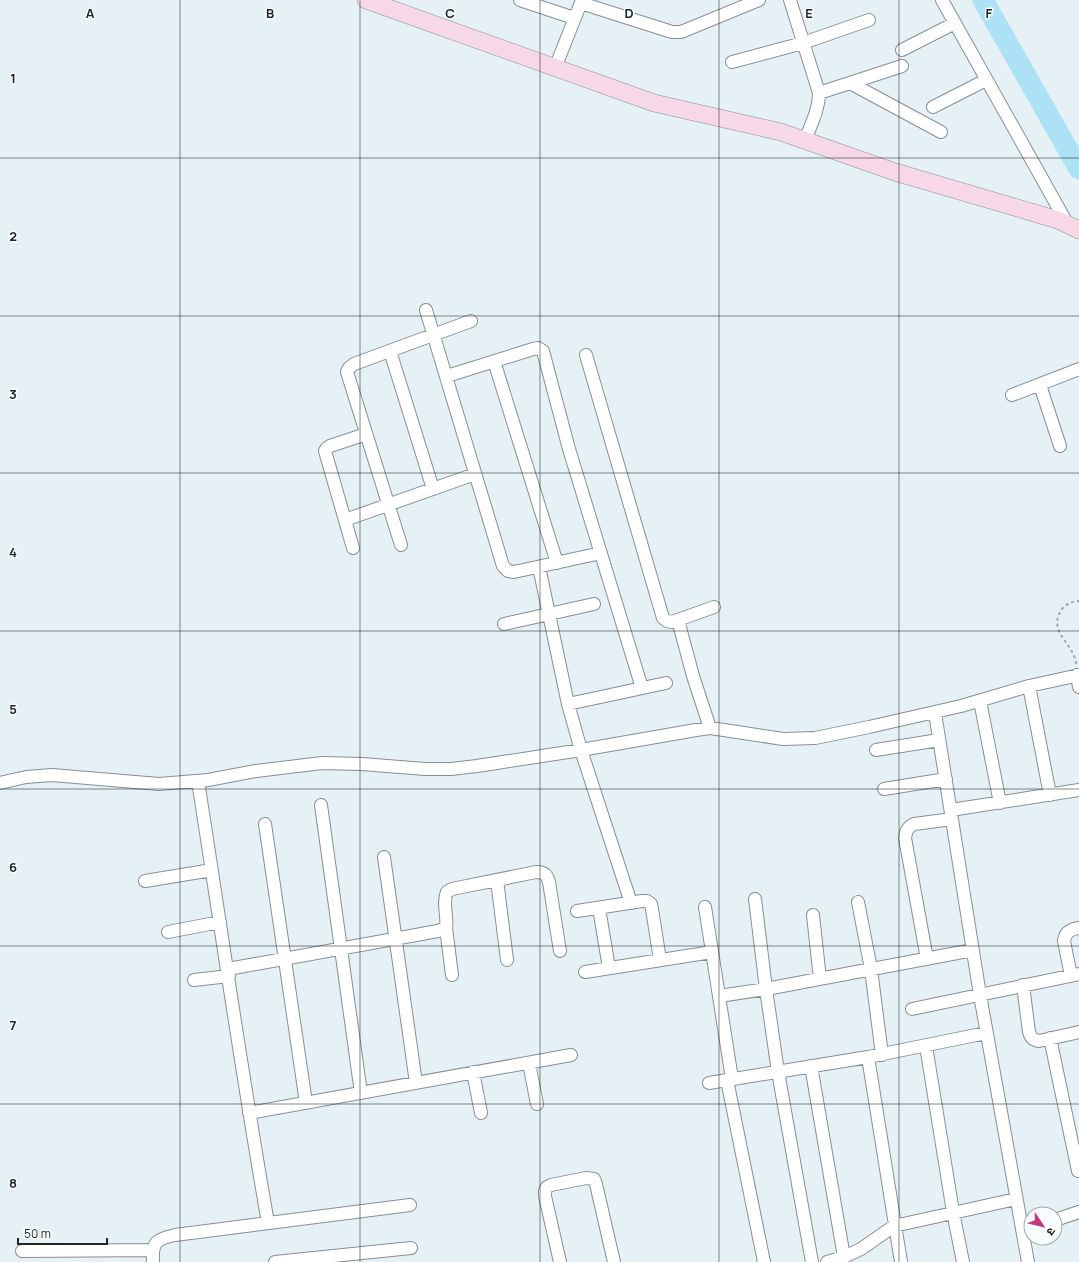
<svg xmlns="http://www.w3.org/2000/svg" width="1079" height="1262" viewBox="0 0 1079 1262" font-family="Manrope,'Noto Sans Devanagari',sans-serif">
	<style>
		.lines { fill: none; stroke-linecap: round; stroke-linejoin: round }
		.river { stroke: #ade1f5; stroke-width: 21 }
		.street-casing { stroke: #869094; stroke-width: 14 }
		.secondary-casing { stroke: #869094; stroke-width: 18 }
		.path { stroke: #9ea7aa; stroke-width: 2; stroke-dasharray: 3 3; stroke-linecap: butt }
		.street { stroke: #fff; stroke-width: 12 }
		.secondary { stroke: #f7d8e6; stroke-width: 17 }
		.grid { fill: none; stroke: #212526; stroke-width: 1; stroke-opacity: 0.55 }
		.grid-label { font-size: 13px; text-anchor: middle; font-weight: bold; fill: #212526; stroke: #f8fdfe; stroke-width: 3; stroke-linejoin: round; paint-order: stroke }
	</style>
	<rect width="100%" height="100%" fill="#e6f1f5"/>
	<g class="lines">
		<path class="river" d="M983 0 1079 169"/>
		<defs>
			<path id="street" d="M520 0 574 18
				M790 0 819 93C819 109 811 125 805 140
				M942 0 1068 225
				M581 3 672 32H681L759 0
				M902 50 955 23
				M732 62 803 43 869 20
				M555 68 582 0
				M850 83 941 132
				M819 93 902 66
				M933 107 986 80
				M426 310 503 566 508 571 514 572 601 553
				M390 351 433 489
				M586 355 663 618 667 621 672 622 714 607
				M494 361 557 563
				M447 376 533 349 538 348 543 351 569 449 642 688
				M1040 385 1060 446
				M1012 395 1079 369
				M345 520 475 474
				M401 545 347 372 349 368 354 364 471 321
				M353 548 325 451 327 448 330 446 366 434
				M539 567 568 704 581 750 631 903
				M678 620 693 676 710 728
				M504 624 594 604
				M1077 675 1079 687
				M1029 686 1050 795
				M980 701 1000 803
				M568 704 666 683
				M935 713 980 995 1028 1262
				M876 750 939 740
				M198 781C221 928 242 1076 268 1223
				M0 783 26 777 52 775 159 784 208 780 256 771 322 763 362 764 425 769H451L477 766 581 750 696 730 710 728 724 730 783 739 815 738 869 727 961 706 1029 686 1079 675
				M884 789 946 779
				M321 805 361 1093
				M951 810 1079 790
				M265 824 306 1103
				M384 857 416 1083
				M497 880 507 960
				M145 881 212 870
				M755 899 766 989 778 1072 812 1262
				M858 902 871 969 882 1055
				M705 907 732 1079
				M599 908 609 968
				M577 911 642 901H647L651 904 652 909 660 960
				M813 915 820 979
				M446 928 452 975
				M168 932 220 922
				M927 959 905 838C906 830 908 827 914 824L952 819
				M228 969 438 931 446 928C448 915 442 904 447 892L452 889 536 872C545 872 547 875 549 882L560 951
				M585 972 712 952
				M1071 976 1064 941C1065 932 1071 929 1079 928
				M194 980 229 976
				M1023 985 1029 1032C1031 1038 1033 1040 1039 1041L1079 1032
				M719 996 766 989 973 950
				M912 1009 1079 974
				M1050 1038 1078 1171
				M926 1046 953 1212 963 1262
				M868 1057 901 1262
				M529 1063 537 1104
				M811 1066 844 1257
				M473 1072 481 1113
				M727 1080 764 1262
				M709 1083 868 1057 986 1033
				M249 1113 571 1055
				M1055 1220 1079 1212
				M22 1251 153 1250
				M153 1262C152 1242 156 1239 175 1235L410 1205
				M275 1262 411 1248
				M560 1262 545 1196V1191L547 1187 551 1185 586 1178 594 1179 596 1184 614 1262
				M827 1262 844 1257 861 1249 894 1226 1016 1199"/>
			<path id="secondary" d="M366 0 654 103 781 132 895 172 1058 220 1079 230"/>
		</defs>
		<use href="#street" class="street-casing"/>
		<use href="#secondary" class="secondary-casing"/>
		<path class="path" d="M1076 664C1075 644 1046 632 1062 609 1067 603 1072 602 1079 601"/>
		<use href="#street" class="street"/>
		<use href="#secondary" class="secondary"/>
	</g>
	<path class="grid" d="M180 0V1262M360 0V1262M540 0V1262M719 0V1262M899 0V1262M0 158H1079M0 316H1079M0 473H1079M0 631H1079M0 789H1079M0 946H1079M0 1104H1079"/>
	<g class="grid-label">
		<text x="90" y="18">A</text>
		<text x="270" y="18">B</text>
		<text x="450" y="18">C</text>
		<text x="629" y="18">D</text>
		<text x="809" y="18">E</text>
		<text x="989" y="18">F</text>
		<text x="13" y="83">1</text>
		<text x="13" y="241">2</text>
		<text x="13" y="399">3</text>
		<text x="13" y="557">4</text>
		<text x="13" y="714">5</text>
		<text x="13" y="872">6</text>
		<text x="13" y="1030">7</text>
		<text x="13" y="1188">8</text>
	</g>
	<g transform="translate(1043 1226) rotate(125)"><circle r="19" fill="#f8fdfe" stroke="#a2a7a8"/>
	<path d="M0-3L7 15L0 10L-7 15Z" fill="#be3a7e"/>
	<text y="-6" font-size="11" font-weight="bold" text-anchor="middle" fill="#212526">उ</text>
	</g>
	<path d="M18 1238v6h89v-6" fill="none" stroke="#212526" stroke-width="2"/>
	<text x="24" y="1238" font-size="12" fill="#212526" stroke="#f8fdfe" stroke-width="3" paint-order="stroke">50 m</text>
</svg>
